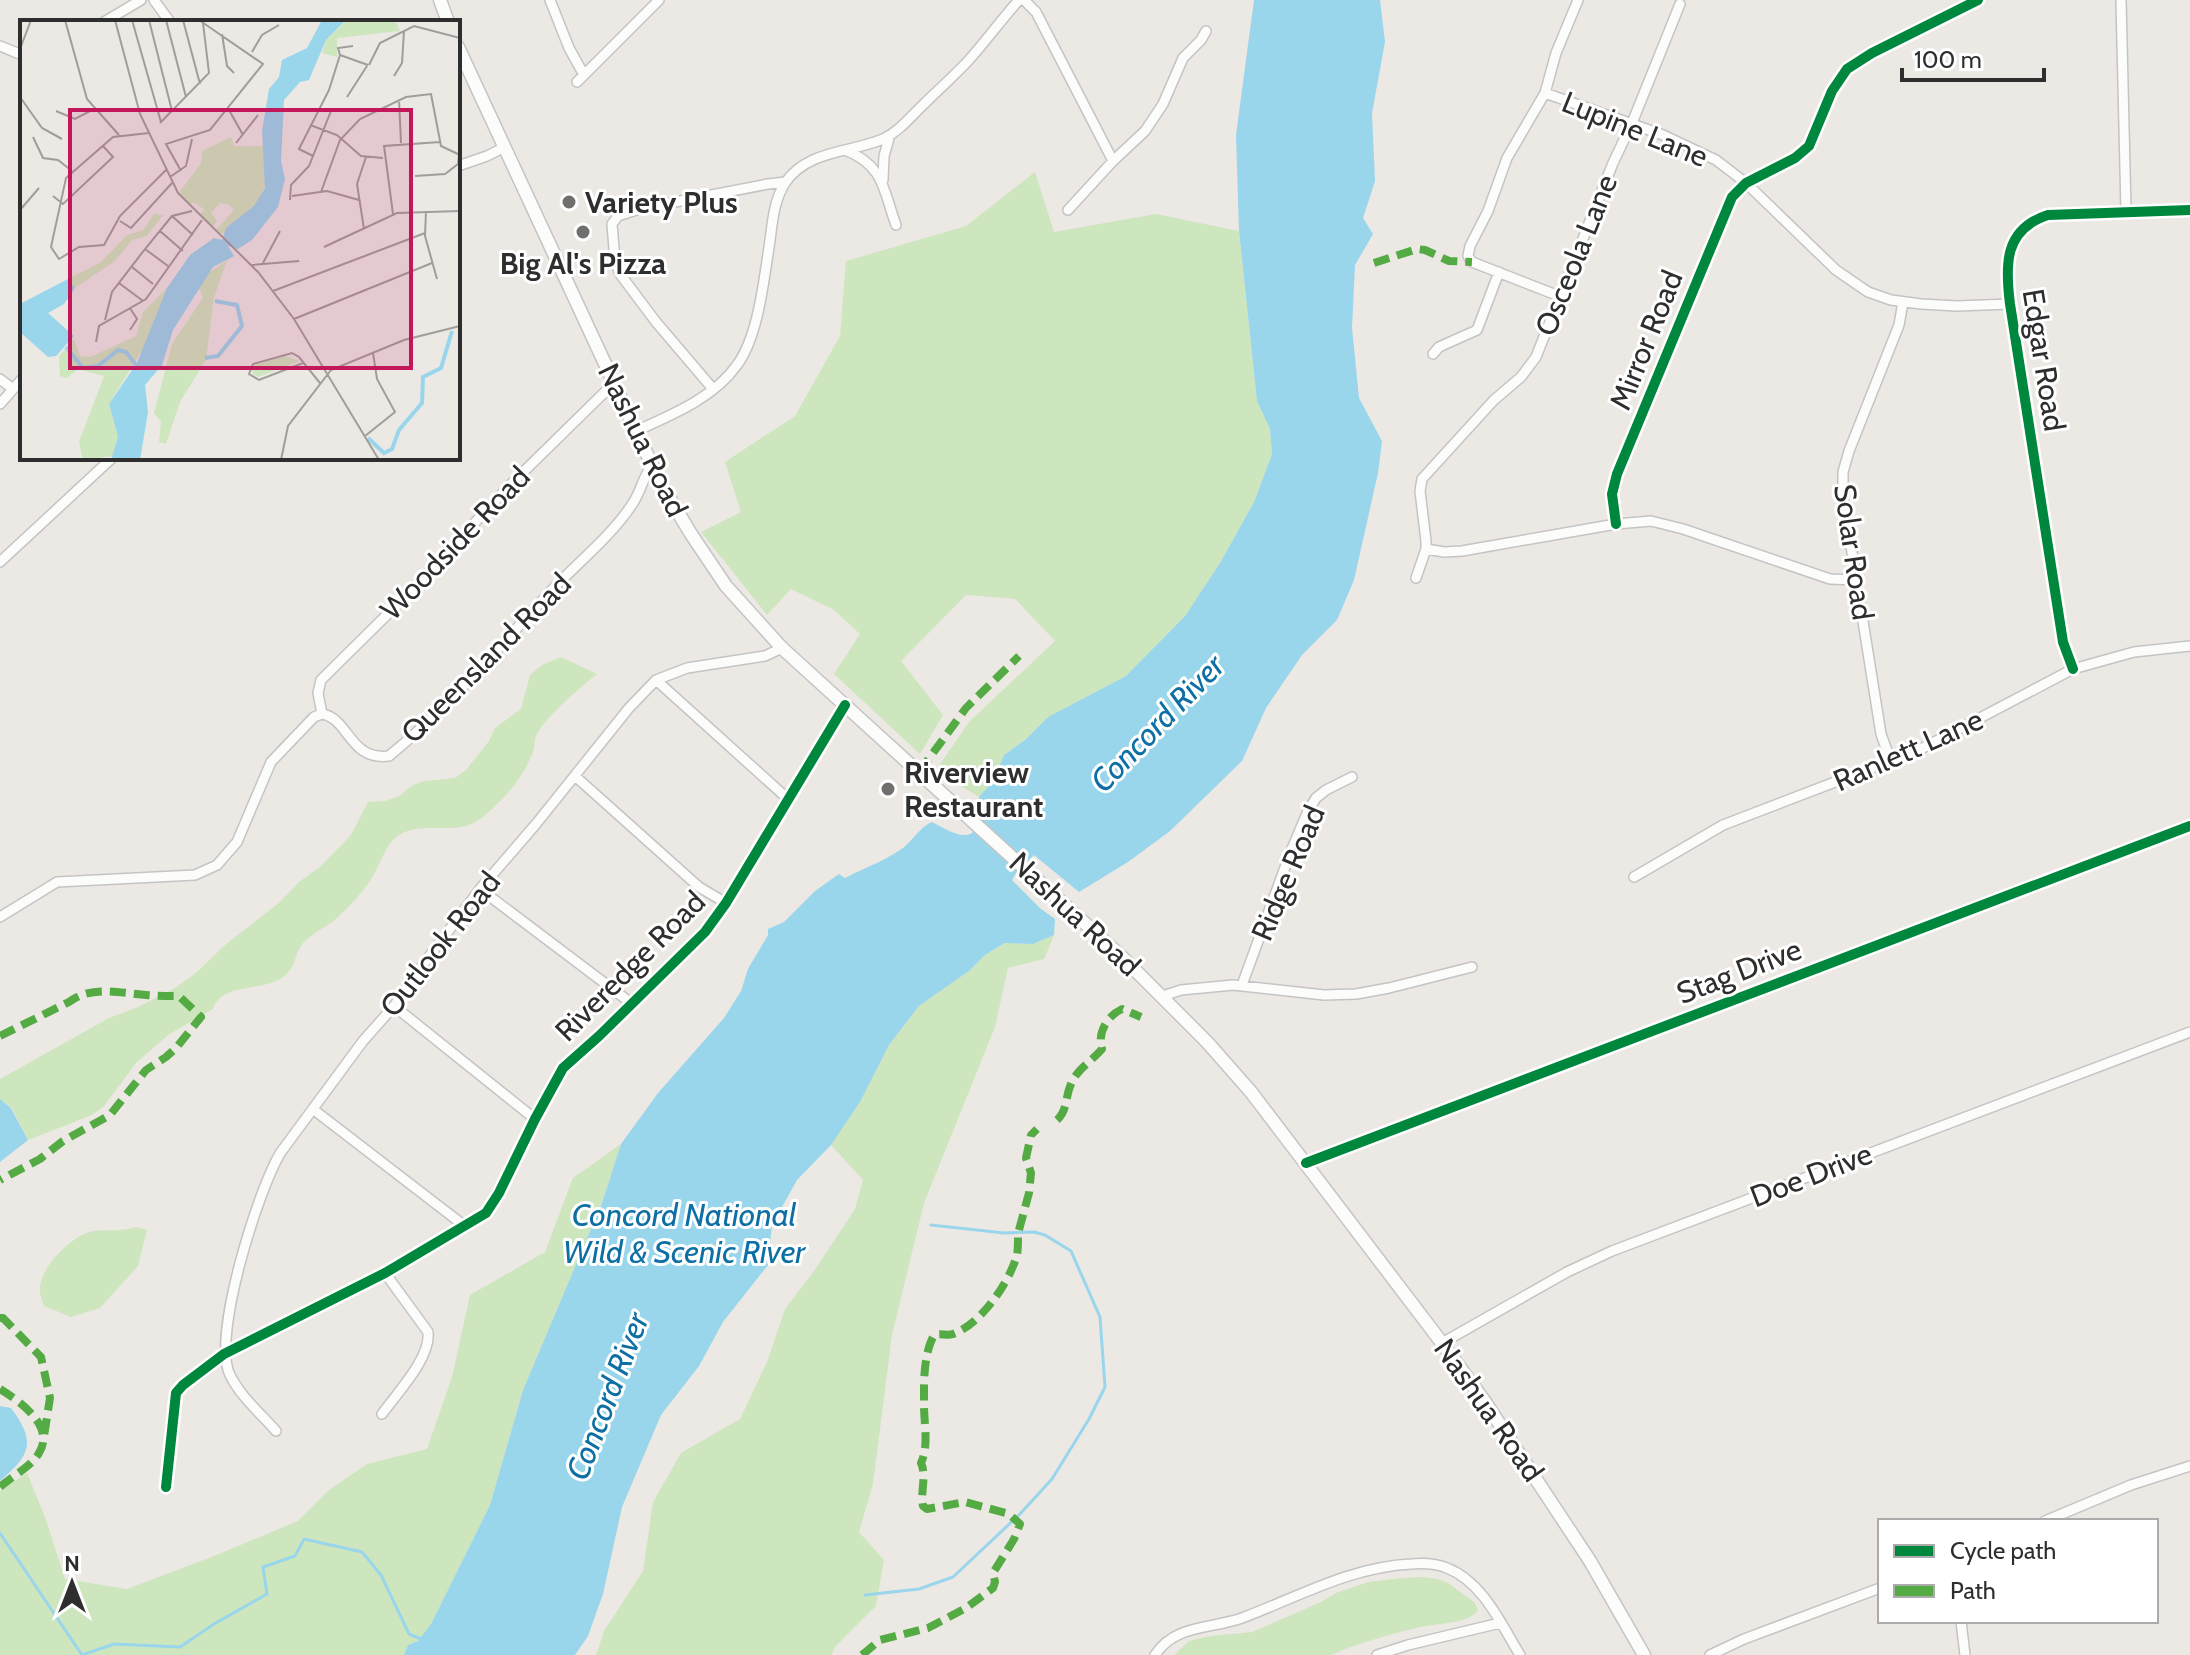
<svg xmlns="http://www.w3.org/2000/svg" width="2190" height="1655" viewBox="0 0 2190 1655" font-family="Cabin,sans-serif">
	<style>
		.green { fill: #cee6be }
		.water { fill: #99d6ec }
		.lines { fill: none; stroke-linecap: round; stroke-linejoin: round }
		.stream { stroke: #99d6ec; stroke-width: 3 }
		.street-casing { stroke: #c5c4c5; stroke-width: 12 }
		.secondary-casing { stroke: #c5c4c5; stroke-width: 15 }
		.street { stroke: #fcfcfb; stroke-width: 9 }
		.secondary { stroke: #fcfcfb; stroke-width: 12 }
		.quiet { stroke: #54ab44; stroke-width: 8; stroke-dasharray: 16 8; stroke-linecap: butt }
		.cycleway-casing { stroke: #fff; stroke-width: 15 }
		.cycleway { stroke: #00873e; stroke-width: 10 }
		.poi-dot { fill: #706f6e; stroke: #fff; stroke-width: 3 }
		.labels { text-anchor: middle; dominant-baseline: central; stroke-width: 6; stroke-linejoin: round; paint-order: stroke }
		.street-label { font-size: 30px; fill: #2e2e2e; stroke: #fff }
		.poi-label { font-size: 30px; font-weight: bold; fill: #2e2e2e; stroke: #fff; text-anchor: start }
		.water-label { font-size: 32px; font-style: italic; fill: #0d6fa3; stroke: #fff }
		.inset-river { fill: none; stroke: #99d6ec; stroke-width: 4 }
		.inset-road { fill: none; stroke: #a09e9b; stroke-width: 2 }
		.view { fill: #c2185b; fill-opacity: 0.15; stroke: #c2185b; stroke-width: 4 }
		.inset-edge { fill: none; stroke: #2e2e2e; stroke-width: 4 }
	</style>
	<rect width="100%" height="100%" fill="#ece8e4"/>
	<path class="green" d="M1035 172 1054 232 1156 214 1239 231 1257 401 1270 429 1272 454 1254 502 1220 563 1185 616 1126 676 1048 717 1025 740 1004 755 993 781 979 797 936 770 969 722 1055 641 1015 599 966 595 901 661 943 715 920 754 834 674 860 634 834 610 791 589 767 615 701 532 741 512 725 462 795 416 840 336 846 261 966 226Z
		M561 657 597 674C579 689 548 714 537 734 534 739 535 746 533 752 525 773 511 791 495 806 488 813 479 821 471 824 448 833 420 822 399 835 386 843 381 863 373 876 365 890 350 906 337 918 327 927 313 932 303 943 296 951 296 962 290 970 272 996 223 978 213 1009L168 1035 136 1063 104 1106 92 1115 28 1140 12 1108 0 1099V1079L109 1018 136 1008 175 988 197 972 225 945 280 902 299 882 320 867 351 835 368 802 386 801 399 796 413 785 424 781 455 778 466 770 489 741 495 728 521 709 530 675 542 665Z
		M1054 935 1044 959 1008 968 995 1027 924 1203 892 1335 873 1484 859 1532 884 1560 876 1606 835 1647 831 1655H596L604 1631 643 1571 653 1502 681 1453 740 1419 767 1362 785 1309 814 1271 855 1209 863 1180 831 1145 860 1102 889 1045 919 1006 969 971 985 955 1006 943 1033 944Z
		M621 1144 602 1203 523 1390 490 1505 431 1624 418 1641 408 1645 404 1655H0V1491L27 1473 45 1517 65 1579 127 1589 219 1554 298 1521 329 1490 367 1464 427 1449 452 1377 470 1295 545 1252 573 1178Z
		M136 1227 147 1230 138 1266 100 1308 71 1317 44 1306C41 1297 38 1291 41 1282 46 1262 73 1235 93 1231 108 1229 121 1232 136 1227Z
		M1402 1578 1423 1577 1438 1579 1448 1583 1474 1602 1477 1607V1612C1464 1625 1434 1623 1416 1628 1388 1635 1358 1643 1331 1655H1174L1189 1641 1211 1636 1252 1632 1321 1602 1336 1593 1368 1582Z"/>
	<path class="water" d="M1254 0H1380L1385 42 1372 113 1375 181 1363 218 1373 234 1355 265 1352 328 1359 398 1382 441 1378 473 1354 580 1337 620 1302 655 1266 708 1242 761 1170 831 1128 862 1079 892 1034 855 1016 873 1012 880 1041 909 1055 919 1054 935 1033 944 1005 943 985 955 969 971 919 1006 889 1045 860 1102 831 1145 797 1180 772 1225 768 1265 723 1322 699 1366 661 1415 622 1507 603 1594 588 1636 575 1655H404L408 1645 418 1641 431 1624 490 1505 523 1390 602 1203 621 1144 658 1093 724 1018 741 991 748 969 768 935V929L784 922 815 891 839 874 845 878C864 868 887 860 903 848 913 840 922 825 932 822 942 827 961 840 972 833 977 829 981 820 984 815L979 797 993 781 1004 755 1025 740 1048 717 1126 676 1185 616 1220 563 1254 502 1272 454 1270 429 1257 401 1239 231 1236 135Z
		M0 1099 11 1108 28 1140 0 1162Z
		M0 1406 11 1408C37 1443 30 1455 0 1481Z"/>
	<g class="lines">
		<path class="stream" d="M0 1533 82 1655 114 1644 180 1647 214 1624 267 1594 263 1567 295 1556 304 1539 362 1552 381 1575 409 1634 421 1639
			M865 1595 919 1589 953 1577 1020 1514 1052 1479 1089 1419 1105 1387 1100 1317 1071 1251 1045 1235 1034 1232 1004 1233 931 1225"/>
		<defs>
			<path id="street" d="M154 0 170 22
				M550 0 569 48 584 75
				M1024 0 1036 12 1113 161
				M2121 0 2126 211
				M104 22 141 0
				M0 46 22 55
				M577 82 659 0
				M1545 93 1663 135 1716 160 1746 183 1836 270 1868 292 1891 300 1921 304 1957 306 2010 304
				M845 150C885 166 883 190 896 225
				M458 166 487 156 505 147
				M883 180 884 156 890 135
				M1068 210 1113 161 1145 131 1163 104 1183 58 1201 40 1206 31
				M1559 296 1472 262 1468 256 1470 246 1488 211 1507 158 1545 93 1556 53 1578 0
				M1433 354 1439 347 1477 330 1499 272
				M0 379 13 389
				M713 389 656 322 620 274 615 261 612 224 618 216 639 209 768 184 785 182
				M0 404 22 379
				M636 431C671 415 714 398 737 365 757 338 763 287 768 254 772 231 772 203 785 183 807 150 850 153 883 139 900 131 911 116 924 104 939 89 954 76 968 61 986 41 1001 20 1019 0
				M1616 524 1612 494 1617 474 1732 197 1746 183 1795 158 1809 146 1832 91 1847 69 1872 53 1978 0
				M1426 549 1444 552 1462 551 1616 524 1651 521 1683 529 1830 579 1856 580
				M0 562 112 458
				M1416 578 1426 549V541L1420 491 1422 479 1494 400 1521 377 1536 357 1613 163 1632 123 1680 4
				M2073 669 2063 642 2010 304C2005 265 2004 229 2048 215L2190 210
				M656 680 788 799
				M322 714C349 718 349 761 389 756 448 708 497 649 549 593 575 565 612 536 633 503 641 491 643 477 652 465
				M322 714 318 693 321 680 408 594 511 484 614 383
				M1891 762 1881 734 1843 496V472L1849 451 1899 325 1903 302
				M575 776 699 887 726 903
				M1634 877 1723 825 1921 749 2073 669 2134 652 2190 646
				M480 889 631 1003
				M0 917 57 882 195 875 217 865 237 842 271 762 314 717 322 714
				M1242 985 1291 851 1308 811 1316 798 1326 790 1352 777
				M1163 996 1181 990 1233 985 1324 995 1356 994 1389 988 1472 967
				M394 1006 535 1119
				M314 1110 466 1227
				M1306 1163 2190 826
				M1442 1343 1567 1272 1612 1251 2190 1032
				M382 1414C397 1393 431 1358 428 1332L385 1273
				M276 1431C261 1414 240 1396 230 1375 211 1338 259 1187 281 1152L363 1041 394 1006 425 962 480 889 536 824 629 708 656 680 687 668 765 656 782 648
				M166 1487 176 1393 183 1385 224 1354 385 1273 486 1213 499 1193 535 1119 563 1068 599 1036 705 932 726 903 845 705
				M2045 1521 2131 1485 2190 1466
				M1961 1621 1965 1655
				M1155 1655C1175 1624 1212 1629 1242 1618 1298 1597 1350 1567 1411 1564 1423 1563 1435 1563 1447 1568 1483 1582 1501 1624 1520 1655
				M1377 1655 1408 1645 1500 1623
				M1710 1655 1744 1639 1880 1588"/>
			<path id="secondary" d="M440 0 448 22
				M458 47 652 465 670 499 691 534 726 586 782 648 1123 958 1207 1042 1251 1092 1442 1343 1485 1402 1590 1561 1644 1655"/>
		</defs>
		<use href="#street" class="street-casing"/>
		<use href="#secondary" class="secondary-casing"/>
		<use href="#street" class="street"/>
		<use href="#secondary" class="secondary"/>
		<path class="quiet" d="M1374 263 1417 249 1425 250 1449 261 1472 262
			M919 772 966 708 1019 656
			M0 1036 69 1002C91 985 120 993 146 995 157 996 168 996 179 996L201 1017 176 1048 166 1057 146 1070 110 1115 63 1141 40 1159 0 1180
			M1057 1120C1068 1110 1065 1097 1071 1084 1077 1069 1092 1061 1102 1049 1097 1033 1107 1016 1122 1009L1141 1017
			M1019 1230 1029 1193 1031 1173 1026 1158 1031 1135 1037 1129
			M0 1318H3L41 1357 50 1398 44 1436
			M0 1389C19 1401 56 1426 39 1453 31 1467 12 1476 0 1487
			M862 1655 880 1640 928 1628 966 1608 993 1588 995 1582 993 1573 1014 1539 1020 1524 1009 1514 965 1502 927 1509 923 1506C920 1492 927 1476 921 1463 929 1446 924 1424 924 1405 924 1383 923 1355 934 1335 941 1333 947 1336 953 1334 981 1324 1009 1283 1017 1255 1018 1249 1018 1242 1018 1235"/>
		<defs>
			<path id="cycleway" d="M1616 524 1612 494 1617 474 1732 197 1746 183 1795 158 1809 146 1832 91 1847 69 1872 53 1978 0
				M2073 669 2063 642 2010 304C2005 265 2004 229 2048 215L2190 210
				M1306 1163 2190 826
				M166 1487 176 1393 183 1385 224 1354 385 1273 486 1213 499 1193 535 1119 563 1068 599 1036 705 932 726 903 845 705"/>
		</defs>
		<use href="#cycleway" class="cycleway-casing"/>
		<use href="#cycleway" class="cycleway"/>
	</g>
	<g class="poi-dot">
		<circle cx="569" cy="202" r="8"/>
		<circle cx="583" cy="232" r="8"/>
		<circle cx="888" cy="789" r="8"/>
	</g>
	<g class="labels">
		<g class="street-label">
			<text transform="translate(1635 129) rotate(22)">Lupine Lane</text>
			<text transform="translate(1576 255) rotate(-68)">Osceola Lane</text>
			<text transform="translate(1646 340) rotate(-68)">Mirror Road</text>
			<text transform="translate(2044 360) rotate(81)">Edgar Road</text>
			<text transform="translate(643 440) rotate(64)">Nashua Road</text>
			<text transform="translate(455 543) rotate(-46)">Woodside Road</text>
			<text transform="translate(1854 552) rotate(82)">Solar Road</text>
			<text transform="translate(486 658) rotate(-45)">Queensland Road</text>
			<text transform="translate(1908 750) rotate(-24)">Ranlett Lane</text>
			<text transform="translate(1288 873) rotate(-67)">Ridge Road</text>
			<text transform="translate(1075 914) rotate(43)">Nashua Road</text>
			<text transform="translate(440 944) rotate(-52)">Outlook Road</text>
			<text transform="translate(630 966) rotate(-45)">Riveredge Road</text>
			<text transform="translate(1739 971) rotate(-21)">Stag Drive</text>
			<text transform="translate(1811 1175) rotate(-21)">Doe Drive</text>
			<text transform="translate(1489 1410) rotate(55)">Nashua Road</text>
		</g>
		<g class="poi-label">
			<text x="585" y="202">Variety Plus</text>
			<text x="583" y="263" text-anchor="middle">Big Al's Pizza</text>
			<text x="904" y="772">Riverview<tspan x="904" dy="34">Restaurant</tspan></text>
		</g>
		<g class="water-label">
			<text transform="translate(1157 723) rotate(-46)">Concord River</text>
			<text x="684" y="1214">Concord National<tspan x="684" dy="37">Wild &amp; Scenic River</tspan></text>
			<text transform="translate(607 1396) rotate(-69)">Concord River</text>
		</g>
	</g>
	<g transform="translate(20 20)">
		<rect width="440" height="440" fill="#ece8e4"/>
		<path d="M327 0H375L380 11 317 18V37L302 33 306 20ZM211 117 214 126H243L248 161 235 186 202 214 196 210 214 190 208 184 200 183 191 193 197 201 193 207 180 195 184 189 173 182 170 186 159 173 181 143 182 131ZM134 194 143 195 127 216 112 220 95 241 55 268 48 259 81 242 107 215 123 210ZM214 236 207 241 194 277 186 340 160 382 146 424 139 422 141 402 134 393 152 324 183 278 179 268 188 253ZM147 268 126 324 89 384 98 417 94 436 63 440 59 422 84 356 58 349 47 358 40 356 39 336 54 319 60 336 70 337 116 316 123 292ZM264 336 280 341 238 357 232 353 235 345Z" fill="#cee6be"/>
		<path d="M302 0H326L306 20 289 60 280 62 264 80 261 141 265 159 258 187 232 220 218 229 208 226 214 236 193 247 153 310 142 345 125 365 128 392 120 440H91L98 417 89 384 117 343 147 268 170 235 194 218 202 220 206 208 234 186 245 168 242 111 249 69 259 57 262 40 287 28ZM48 259 55 268 44 284 28 293 54 316 36 336 28 337 0 312V284Z" fill="#99d6ec"/>
		<path class="inset-river" d="M46 327 63 348 78 346 98 330 106 332 116 345M185 338 198 336 222 306 217 285 195 281M348 418 364 433 372 429 379 410 402 383 403 357 421 348 432 311"/>
		<path class="inset-road" d="M45 0 67 79 99 115M95 0 120 94 158 173 238 252 274 299 359 440M112 0 141 102M129 0 152 91M146 0 166 77M163 0 180 64M202 14 207 46 214 53M0 29 11 0M232 32 242 15 259 5M320 35 348 45M349 45 360 23 394 6 440 18M374 56 382 43 384 11M309 70 320 35 318 28 333 26M0 77 22 108 42 119M327 77 347 46M379 80 381 123M209 90 223 115M36 91 55 99 74 89M140 103 189 53 183 3M290 105 317 115 341 136 363 138M129 113 93 117 46 158 31 227 39 239 59 227 84 225 100 196 146 150M13 117 23 138 38 140 52 151M216 123 238 95M293 136 279 129 309 70M161 151 146 124 190 110 243 44 179 0M395 156 425 154 438 144 439 135M150 157 166 146 172 119M301 172 320 120 340 99 386 77 411 74 421 126 440 135M33 176 43 184 93 137 83 126M272 176 307 171 339 180M270 180 271 165 289 146 311 91M0 190 19 168M406 191 405 216 417 259M373 194 364 126 420 122M152 196 173 215M100 201 111 208 152 163M344 209 337 164 346 137M140 211 163 231M304 227 377 193 440 191M125 229 148 246M243 243 260 211M232 245 279 241M112 247 133 264M99 263 123 281M253 271 405 213M274 299 412 243M85 300 92 272 125 229 152 196 172 191M110 310 117 299 110 288M76 322 79 306 126 279 182 200M283 343 239 360 229 354 233 344 272 333 279 337 300 363M345 416 375 392 357 359 353 333M261 440 268 406 311 350 384 320 440 306"/>
		<path class="view" d="M50 90H391V348H50Z"/>
		<rect width="440" height="440" class="inset-edge"/>
	</g>
	<rect x="1878" y="1519" width="280" height="104" fill="#ffffff" stroke="#ababab" stroke-width="2"/>
	<rect x="1894" y="1545" width="40" height="12" fill="#00873e" stroke="#ababab" stroke-width="2"/>
	<text x="1950" y="1559" font-size="24" fill="#2e2e2e">Cycle path</text>
	<rect x="1894" y="1585" width="40" height="12" fill="#54ab44" stroke="#ababab" stroke-width="2"/>
	<text x="1950" y="1599" font-size="24" fill="#2e2e2e">Path</text>
	<g transform="translate(72 1583)" stroke="#ffffff" stroke-width="6" paint-order="stroke">
	<path d="M0-6L14 30L0 20L-14 30Z" fill="#2e2e2e"/>
	<text y="-12" font-size="22" font-weight="bold" text-anchor="middle" fill="#2e2e2e">N</text>
	</g>
	<path d="M1902 68v12h142v-12" fill="none" stroke="#2e2e2e" stroke-width="4"/>
	<text x="1914" y="68" font-size="24" fill="#2e2e2e" stroke="#ffffff" stroke-width="6" paint-order="stroke">100 m</text>
</svg>
